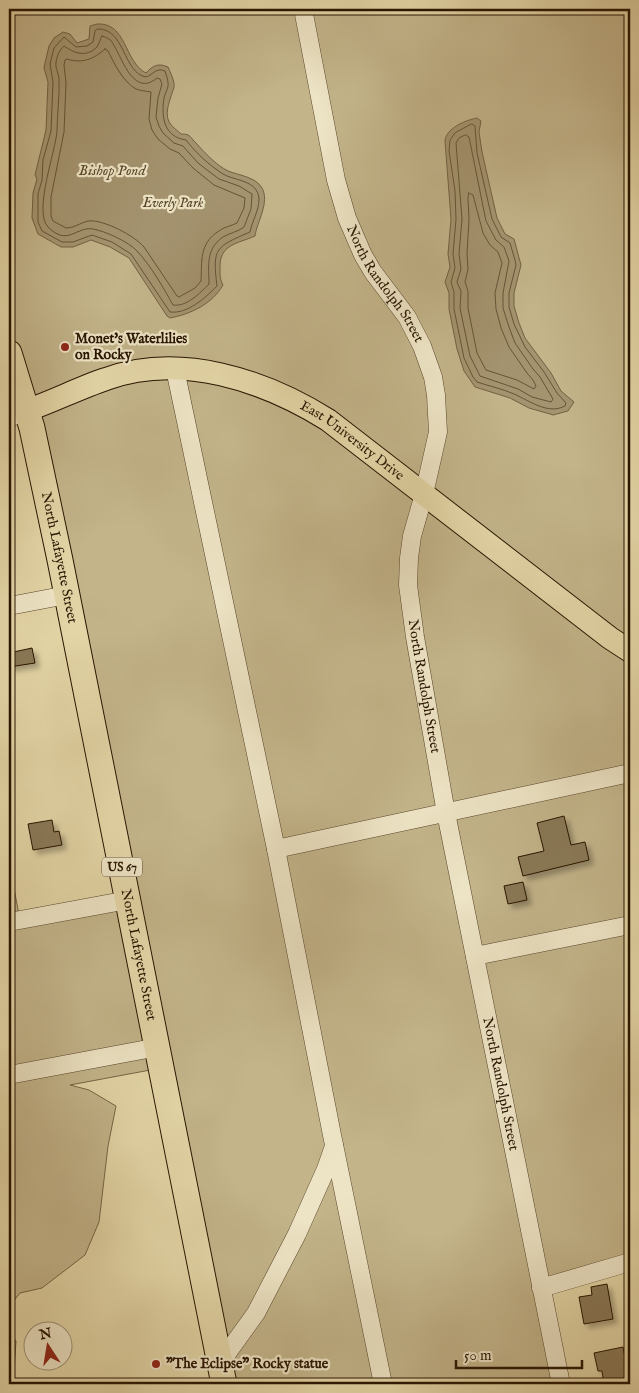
<svg xmlns="http://www.w3.org/2000/svg" width="639" height="1393" viewBox="0 0 639 1393" font-family="'IM FELL English',serif">
	<style>
		.green { fill: #c3b48a; stroke: #766445 }
		.water { fill: #a3936e; stroke: #726042 }
		.lines { fill: none; stroke-linecap: round; stroke-linejoin: round }
		.shore { stroke: #665437; stroke-width: 1 }
		.building { fill: #897856; stroke: #281400; filter: url(#shadow) }
		.minor-casing { stroke: #57442a; stroke-width: 19 }
		.major-casing { stroke: #281400; stroke-width: 24 }
		.highway-casing { stroke: #281400; stroke-width: 27 }
		.minor { stroke: #ede4c5; stroke-width: 18 }
		.major { stroke: #e3d5a6; stroke-width: 22 }
		.highway { stroke: #e3d5a6; stroke-width: 25 }
		.poi-dot { fill: #8f2418; stroke: #ede4c5; stroke-width: 2 }
		.labels { text-anchor: middle; dominant-baseline: central; stroke-width: 4.5; stroke-linejoin: round; paint-order: stroke }
		.shield { fill: #ede4c5; stroke: #63523b; stroke-width: 1 }
		.shield-label { font-size: 12px; font-weight: bold; fill: #281400 }
		.park-label { font-size: 14px; font-style: italic; fill: #564429; stroke: #ede4c5 }
		.street-label { font-size: 14px; fill: #281400; stroke: #ede4c5 }
		.poi-label { font-size: 14px; font-weight: bold; fill: #281400; stroke: #ede4c5; text-anchor: start }
		.water-label { font-size: 15px; font-style: italic; fill: #59472c; stroke: #ede4c5 }
	</style>
	<defs>
		<filter id="shadow"><feDropShadow dx="4.5" dy="4.5" stdDeviation="2.5" flood-color="#0004"/></filter>
	</defs>
	<rect width="100%" height="100%" fill="#e3d5a6"/>
	<filter id="stains"><feTurbulence type="fractalNoise" baseFrequency=".004" numOctaves="4"/><feColorMatrix values="0 0 0 0 .2 0 0 0 0 .09 0 0 0 0 .02 0 0 0 .5 -.17"/></filter>
	<radialGradient id="worn" r=".72"><stop offset=".6" stop-color="#630" stop-opacity="0"/><stop offset="1" stop-color="#630" stop-opacity=".3"/></radialGradient>
	<path class="green" d="M9 9H630V1262L541 1288 561 1384H224L161 1068 70 1085 89 1090 116 1106 108 1146 99 1222 85 1255 42 1288 20 1293 9 1307V862L20 920 128 900 9 353Z
		M9 1332 16 1341 14 1371 9 1375Z"/>
	<path class="water" d="M97 24C127 22 124 62 146 73 153 65 159 63 168 67 170 72 175 81 174 87 171 98 164 111 169 122 172 127 177 130 181 134 183 134 186 134 188 135 191 136 193 141 196 143 205 153 216 165 228 171 238 175 256 177 262 188 270 202 257 222 255 236 237 244 219 244 220 269 220 275 220 280 223 285 212 304 191 314 170 318L167 316 129 258 110 247 91 240 73 247H61L38 234 32 218 33 193 37 179 35 175 46 130 48 82 44 68 45 63 49 46 54 38 63 32 70 34 77 43 89 39 90 26Z
		M477 118 481 121 479 132 482 152 497 218 505 234 514 239 521 265 514 293V306L519 323 525 338 551 373 561 391 574 402 568 411 553 415 550 414 529 408 510 398 475 387 464 371 457 349 449 309V293L445 282 450 267 448 254 451 219 445 141C446 128 466 120 477 118Z"/>
	<g class="lines">
		<path class="shore" d="M98 29C125 28 123 73 146 77 153 75 156 67 165 71 166 75 168 79 168 83 169 87 165 93 164 98 161 117 164 137 186 140 196 153 209 165 223 174 235 181 258 180 259 199 259 211 252 221 250 232 216 247 212 247 217 286 205 298 188 314 170 312L131 254 112 242 92 235 73 242H62L42 231 38 222V194L42 180 43 160 51 131 53 82 50 64 54 48 64 37 76 47 87 46 93 42 95 31Z
			M102 36C106 37 110 39 112 42 122 57 133 98 157 78L160 79 162 84 158 98 156 117 159 126 163 133 174 143 183 146 198 163 219 179 239 186 252 194 251 209 244 227C238 232 229 233 223 237 205 249 209 267 209 284 200 293 187 307 173 305 163 287 151 266 137 251 129 242 105 231 93 229 76 226 68 247 48 227 33 212 56 150 57 131 57 114 60 94 59 78 58 74 57 70 56 67 55 60 59 50 64 46 74 53 86 58 97 47 99 44 100 39 102 36Z
			M105 49 108 51C114 63 123 82 136 89 141 91 146 91 151 92L149 119 152 130 158 139 170 149 179 153 193 168 214 185 245 198 244 208 237 223C231 226 224 227 219 231 199 243 202 262 201 281L195 288 179 297 177 296 144 247C135 236 103 219 88 221 80 223 74 228 66 228L53 221 51 216V197L64 132 66 83 64 65 65 60 67 59C82 64 94 59 105 49Z
			M472 124 475 126 477 153 492 219 501 237 510 243 515 260 516 265 509 293V307L514 324 525 347 544 372 557 393 566 403 565 406C548 415 530 401 514 394 503 389 489 386 477 382L473 377 464 358 454 309V292L451 282 455 268 453 254 456 219 455 191 449 151 450 140 455 133Z
			M466 135 469 137 486 221 496 240 504 247 509 261 503 293V308L509 327 515 343 533 369 540 377 553 399 551 402 532 397 518 389 480 376 470 356 460 308 461 291 457 282 461 269 459 254 462 219 456 143 459 138Z
			M469 193 473 195 483 233 490 245 498 252 502 263 495 293 496 309 501 328 509 347 527 373 533 380 536 386 534 389 517 380 486 370 477 353 468 308V291L465 282 468 269 467 254 469 219 468 199Z"/>
	</g>
	<path class="building" d="M32 648 35 663 9 667V653Z
		M564 816 571 845 585 842 589 860 523 876 518 857 544 851 537 823Z
		M52 820 54 832 59 831 62 845 33 850 28 824Z
		M523 882 527 900 508 904 504 886Z
		M607 1284 613 1319 584 1324 579 1297 592 1295 591 1287Z
		M623 1347 630 1384H604L602 1371H598L594 1353Z"/>
	<g class="lines">
		<defs>
			<g id="minor">
				<path id="s1" d="M303 9 336 180 347 218 363 255 373 272 407 317 422 346 433 377 436 395 438 432 424 494 412 536 409 558 408 585 415 637 446 813 561 1384"/>
				<path d="M175 369 276 849 332 1135 383 1384"/>
				<path d="M9 418 28 410"/>
				<path d="M9 606 67 595"/>
				<path d="M276 849 630 773"/>
				<path d="M9 922 128 900"/>
				<path d="M475 956 630 925"/>
				<path d="M9 1075 158 1047"/>
				<path d="M541 1288 630 1262"/>
				<path d="M220 1363 256 1313 297 1234 326 1169 334 1146"/>
			</g>
			<g id="major">
				<path id="s2" d="M28 410C54 401 79 388 106 379 180 352 264 380 328 420L610 638 630 651"/>
			</g>
			<g id="highway">
				<path id="s3" d="M9 353 32 428 60 560 224 1384"/>
			</g>
		</defs>
		<use href="#minor" class="minor-casing"/>
		<use href="#major" class="major-casing"/>
		<use href="#highway" class="highway-casing"/>
		<use href="#minor" class="minor"/>
		<use href="#major" class="major"/>
		<use href="#highway" class="highway"/>
	</g>
	<g class="poi-dot">
		<circle cx="65" cy="347" r="5"/>
		<circle cx="156" cy="1364" r="5"/>
	</g>
	<g class="labels">
		<rect class="shield" x="102" y="857.5" width="40" height="19" rx="4"/>
		<g class="shield-label">
			<text x="122" y="867">US 67</text>
		</g>
		<g class="park-label">
			<text x="173" y="203">Everly Park</text>
		</g>
		<g class="street-label">
			<text stroke="none"><textPath href="#s1" startOffset="290">North Randolph Street</textPath></text>
			<text stroke="none"><textPath href="#s2" startOffset="349">East University Drive</textPath></text>
			<text stroke="none"><textPath href="#s3" startOffset="211">North Lafayette Street</textPath></text>
			<text stroke="none"><textPath href="#s1" startOffset="710">North Randolph Street</textPath></text>
			<text stroke="none"><textPath href="#s3" startOffset="616">North Lafayette Street</textPath></text>
			<text stroke="none"><textPath href="#s1" startOffset="1115">North Randolph Street</textPath></text>
		</g>
		<g class="poi-label">
			<text x="75" y="339">Monet's Waterlilies<tspan x="75" dy="16">on Rocky</tspan></text>
			<text x="166" y="1364">"The Eclipse" Rocky statue</text>
		</g>
		<g class="water-label">
			<text x="112" y="170">Bishop Pond</text>
		</g>
	</g>
	<rect width="639" height="1393" fill="none" stroke="#e3d5a6" stroke-width="30"/>
	<rect x="10" y="10" width="619" height="1373" fill="none" stroke="#281400" stroke-width="2.5"/>
	<rect x="15" y="15" width="609" height="1363" fill="none" stroke="#281400"/>
	<g transform="translate(48 1346) rotate(348)"><circle r="24" fill="#ede4c5" stroke="#9e9176"/>
	<path d="M0-4L9 19L0 12L-9 19Z" fill="#8f2418"/>
	<text y="-8" font-size="14" font-weight="bold" text-anchor="middle" fill="#281400">N</text>
	</g>
	<path d="M456 1360v8h126v-8" fill="none" stroke="#281400" stroke-width="2.5"/>
	<text x="464" y="1360" font-size="15" fill="#281400" stroke="#ede4c5" stroke-width="4" paint-order="stroke">50 m</text>
	<rect width="100%" height="100%" filter="url(#stains)"/>
	<rect width="100%" height="100%" fill="url(#worn)"/>
</svg>
